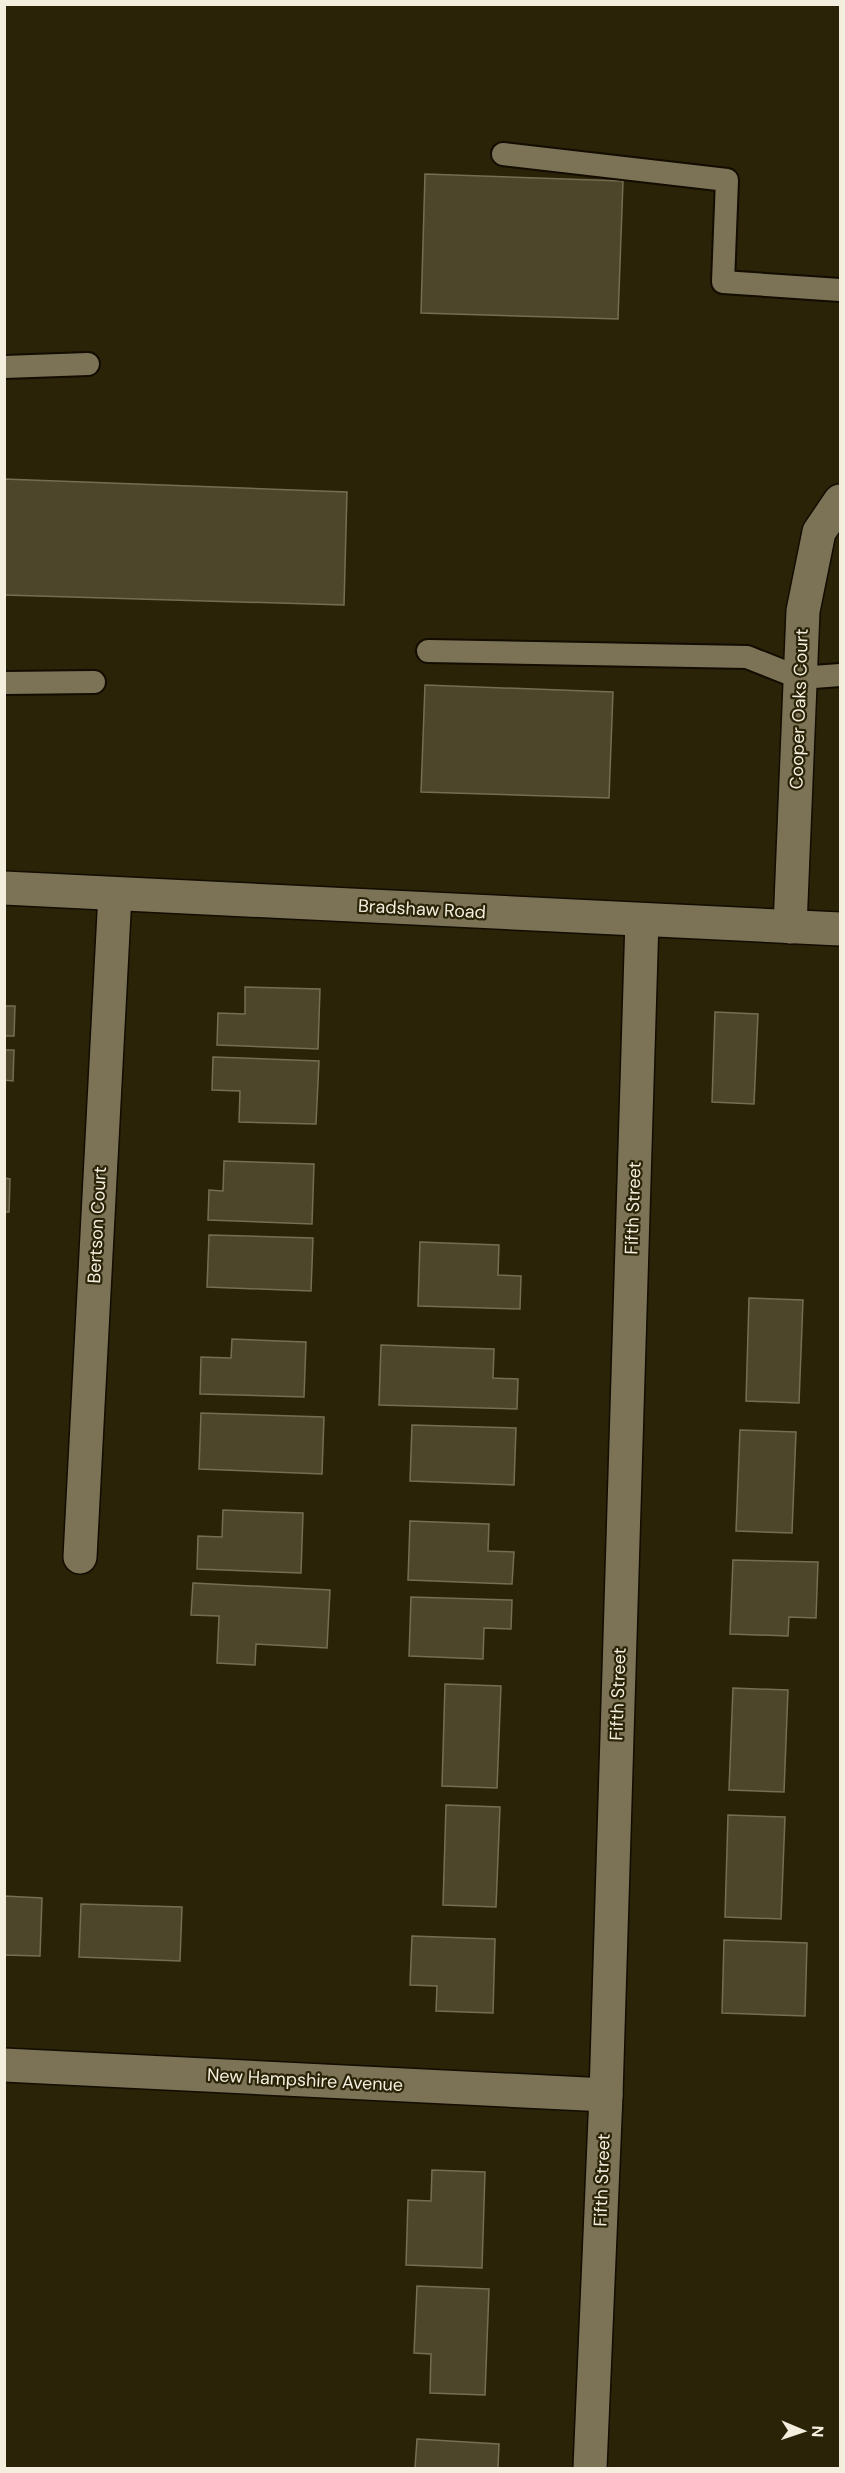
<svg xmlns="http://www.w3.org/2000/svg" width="845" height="2473" viewBox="0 0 845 2473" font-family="'DM Sans',sans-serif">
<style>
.building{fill:#4e462a;stroke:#776e51;stroke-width:1.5}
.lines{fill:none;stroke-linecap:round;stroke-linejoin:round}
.service-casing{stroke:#130c00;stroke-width:26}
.minor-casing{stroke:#130c00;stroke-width:36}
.tertiary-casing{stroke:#130c00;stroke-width:36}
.service{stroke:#7c7356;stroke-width:22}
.minor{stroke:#7c7356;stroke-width:33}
.tertiary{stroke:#7c7356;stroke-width:33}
.labels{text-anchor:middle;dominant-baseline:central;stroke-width:4.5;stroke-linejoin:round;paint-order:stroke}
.street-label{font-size:18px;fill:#f3eede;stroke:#2a2307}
</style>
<rect width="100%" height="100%" fill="#2a2307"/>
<g class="building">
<polygon points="425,174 623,181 618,319 421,313"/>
<polygon points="4,479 347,492 344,605 4,595"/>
<polygon points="425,685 613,692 609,798 421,792"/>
<polygon points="245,987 320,989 318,1049 217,1045 218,1013 245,1014"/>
<polygon points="4,1006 15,1006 14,1036 4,1036"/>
<polygon points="715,1012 758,1014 754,1104 712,1102"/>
<polygon points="4,1050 14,1050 13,1081 4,1080"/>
<polygon points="213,1057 319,1061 316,1124 239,1122 240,1091 212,1090"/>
<polygon points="224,1161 314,1164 312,1224 208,1220 209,1190 223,1191"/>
<polygon points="4,1178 10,1179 9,1212 4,1212"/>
<polygon points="209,1235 313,1238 311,1291 207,1287"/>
<polygon points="420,1242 499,1245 498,1275 521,1276 520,1309 418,1306"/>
<polygon points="749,1298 803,1300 799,1403 746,1401"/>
<polygon points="232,1339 306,1342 304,1397 200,1394 201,1357 231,1358"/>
<polygon points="381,1345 494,1349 493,1378 518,1379 517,1409 379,1405"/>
<polygon points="201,1413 324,1417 322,1474 199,1469"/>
<polygon points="412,1425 516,1428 514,1485 410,1481"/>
<polygon points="740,1430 796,1432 792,1533 736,1531"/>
<polygon points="223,1510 303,1513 301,1573 197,1569 198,1536 222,1537"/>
<polygon points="410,1521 489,1524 488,1551 514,1552 512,1584 408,1580"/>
<polygon points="733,1560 818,1562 816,1618 789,1617 788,1636 730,1634"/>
<polygon points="193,1583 330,1590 327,1648 256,1644 255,1665 217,1663 219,1616 191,1615"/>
<polygon points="411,1597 512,1600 511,1629 484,1628 483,1659 409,1656"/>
<polygon points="445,1684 501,1686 497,1788 442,1786"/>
<polygon points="733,1688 788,1690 784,1792 729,1790"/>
<polygon points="446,1805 500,1807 496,1907 443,1905"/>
<polygon points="728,1815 785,1817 781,1919 725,1917"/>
<polygon points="4,1896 42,1898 40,1956 4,1955"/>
<polygon points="81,1904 182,1907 180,1961 79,1957"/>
<polygon points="412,1936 495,1939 493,2013 436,2011 437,1986 410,1985"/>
<polygon points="724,1940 807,1943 805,2016 722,2013"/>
<polygon points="432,2170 485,2172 482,2268 406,2265 408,2200 431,2201"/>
<polygon points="417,2286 489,2289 485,2395 430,2393 431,2354 414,2353"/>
<polygon points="417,2439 499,2444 498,2468 415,2468"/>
</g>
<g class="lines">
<g class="service-casing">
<g id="service">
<polyline points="503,154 727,180 723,282 840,290"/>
<polyline points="4,367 88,364"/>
<polyline points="428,651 747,657 800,678 840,675"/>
<polyline points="4,683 94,682"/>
</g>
</g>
<g class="minor-casing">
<g id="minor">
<polyline points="790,927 803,611 819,532 840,501"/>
<polyline points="80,1557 115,894"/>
<polyline points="4,2065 606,2095"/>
<polyline points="590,2468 606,2095 642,920"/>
</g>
</g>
<g class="tertiary-casing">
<polyline id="tertiary" points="4,888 840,929"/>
</g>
<use href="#service" class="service"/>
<use href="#minor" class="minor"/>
<use href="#tertiary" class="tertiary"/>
</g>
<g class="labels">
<g class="street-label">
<text transform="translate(799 709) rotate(-88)">Cooper Oaks Court</text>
<text transform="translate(422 909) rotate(3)">Bradshaw Road</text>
<text transform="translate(633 1208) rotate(-88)">Fifth Street</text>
<text transform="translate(97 1225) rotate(-87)">Bertson Court</text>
<text transform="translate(618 1694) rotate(-88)">Fifth Street</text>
<text transform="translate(305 2080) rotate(3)">New Hampshire Avenue</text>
<text transform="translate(602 2180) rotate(-88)">Fifth Street</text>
</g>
</g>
<rect width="845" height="2473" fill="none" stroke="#f3eede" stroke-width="12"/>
<g transform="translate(803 2431) rotate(92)" stroke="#2a2307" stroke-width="4.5" paint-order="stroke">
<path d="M0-4.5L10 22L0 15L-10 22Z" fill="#f3eede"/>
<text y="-9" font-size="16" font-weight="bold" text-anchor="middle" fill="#f3eede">N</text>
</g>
</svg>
